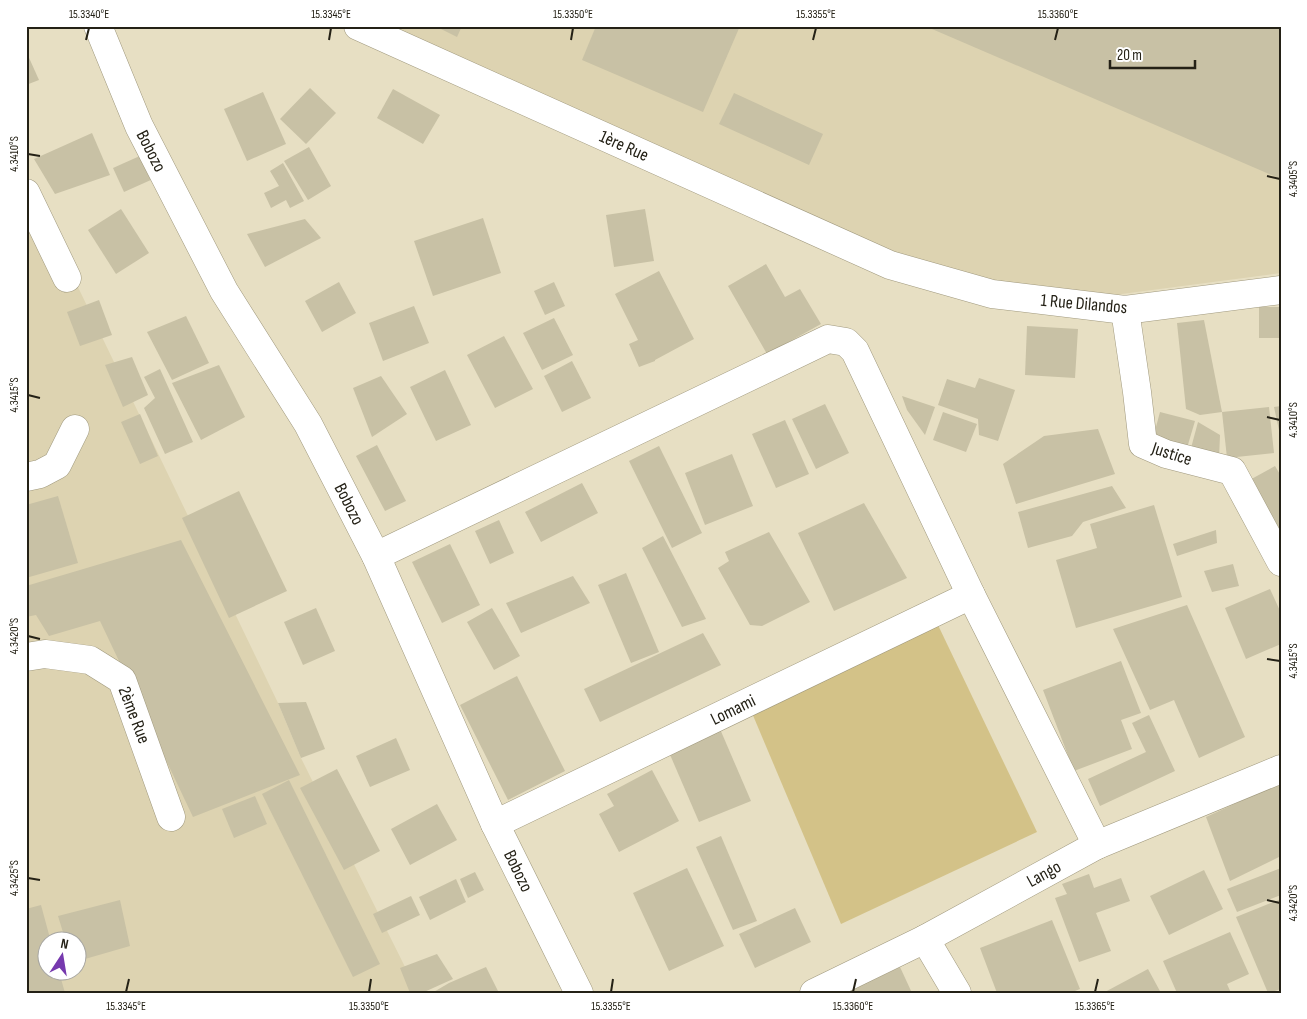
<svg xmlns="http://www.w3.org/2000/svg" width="1307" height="1019" viewBox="0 0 1307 1019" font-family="'Sofia Sans Condensed',sans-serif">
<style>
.built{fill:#ddd3b1;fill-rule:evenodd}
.green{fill:#d3c288}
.building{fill:#c8c1a5}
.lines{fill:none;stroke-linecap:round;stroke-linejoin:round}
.minor-casing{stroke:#a0997e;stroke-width:29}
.minor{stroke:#fff;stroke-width:28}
.ticks{fill:none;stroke:#242116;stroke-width:2}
.labels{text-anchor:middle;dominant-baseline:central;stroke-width:5;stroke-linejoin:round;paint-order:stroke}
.street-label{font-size:18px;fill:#242116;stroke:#fff}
.neatline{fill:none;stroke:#242116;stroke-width:2}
.ticks-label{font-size:12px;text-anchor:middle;fill:#242116}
</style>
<rect width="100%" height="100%" fill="#e7dfc3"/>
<g class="built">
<polygon points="363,26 1281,26 1281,273 1099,297 905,268"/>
<path d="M26,179L278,703L301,758L418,993H26ZM48,942H78V972H48Z"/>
</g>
<polygon class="green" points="937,623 1037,832 841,924 752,713"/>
<g class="building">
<polygon points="435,26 462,26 457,37"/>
<polygon points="596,26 740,26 703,112 582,60"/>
<polygon points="925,26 1281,26 1281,179"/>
<polygon points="26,51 39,80 26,85"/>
<polygon points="310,88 336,113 306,144 280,119"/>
<polygon points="393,89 440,115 423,144 377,118"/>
<polygon points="263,92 286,144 247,161 224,109"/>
<polygon points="734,93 823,134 809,165 719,124"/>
<polygon points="92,133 110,175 55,194 34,159"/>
<polygon points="309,147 331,186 308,200 284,161"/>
<polygon points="142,155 153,179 124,192 113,168"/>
<polygon points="283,163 304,201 290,208 286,200 271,208 264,193 279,186 270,171"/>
<polygon points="121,209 149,253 116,274 88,230"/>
<polygon points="645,209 654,261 614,267 606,215"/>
<polygon points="483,218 501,273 433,296 414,241"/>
<polygon points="305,219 321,238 265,267 247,234"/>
<polygon points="766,264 785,297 800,289 821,324 767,354 728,286"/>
<polygon points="659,271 694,339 655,360 655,361 639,367 629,344 638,340 615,294"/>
<polygon points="339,282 356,313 322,332 305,301"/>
<polygon points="554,282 565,306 545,315 534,291"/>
<polygon points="99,300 112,335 80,346 67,312"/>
<polygon points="414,306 429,343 383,361 369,323"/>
<rect x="1259" y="307" width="22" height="31"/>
<polygon points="186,316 209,363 172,380 147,332"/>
<polygon points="554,318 573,355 542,370 523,333"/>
<polygon points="1204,320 1222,412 1200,415 1186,409 1177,323"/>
<polygon points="1027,326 1078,329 1075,378 1025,375"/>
<polygon points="504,336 533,389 495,408 467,355"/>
<polygon points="132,357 148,395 123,407 105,365"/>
<polygon points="572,361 591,398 562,412 544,376"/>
<polygon points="219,365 245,417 201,440 172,383"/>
<polygon points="160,369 193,442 165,454 144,408 155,398 144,377"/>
<polygon points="445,370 471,425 436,441 410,387"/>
<polygon points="381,376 407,414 372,437 353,388"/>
<polygon points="979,378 1015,390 998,441 979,435 978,419 938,405 947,379 975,388"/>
<polygon points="902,396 935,407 925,435 907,410"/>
<polygon points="825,404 849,453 816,469 792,419"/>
<polygon points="1281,406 1281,435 1280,435 1274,407"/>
<polygon points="1269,407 1274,453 1227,458 1222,412"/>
<polygon points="943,412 977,424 966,452 933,440"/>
<polygon points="1160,412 1195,421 1187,448 1153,438"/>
<polygon points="140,414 158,456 140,464 121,422"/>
<polygon points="785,420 809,474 776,488 752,434"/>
<polygon points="1198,422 1220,435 1219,459 1191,448"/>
<polygon points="1098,429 1115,474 1016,504 1003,464 1044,436"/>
<polygon points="377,445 406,501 385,511 356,456"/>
<polygon points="659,446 702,533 672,548 629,461"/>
<polygon points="732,454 753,506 705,525 685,473"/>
<polygon points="1275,466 1281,476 1281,538 1246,482"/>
<polygon points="582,483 598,513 541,542 525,512"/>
<polygon points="1112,486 1126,508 1083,522 1072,536 1028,548 1018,512"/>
<polygon points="239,491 287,591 229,618 182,518"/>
<polygon points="58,496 78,563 26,578 26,505"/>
<polygon points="864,503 907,578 834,611 798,533"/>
<polygon points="1154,505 1182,597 1076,628 1056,560 1097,548 1090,524"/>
<polygon points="499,520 514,553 490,564 475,531"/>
<polygon points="1216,530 1217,543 1177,556 1173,544"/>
<polygon points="769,532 810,602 762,626 750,625 718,568 729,561 725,552"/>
<polygon points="663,536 706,619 682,627 642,548"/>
<polygon points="181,540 300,775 193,817 100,621 49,636 36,615 26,617 26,586"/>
<polygon points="450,544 480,605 442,623 412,562"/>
<polygon points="1233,564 1239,586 1212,592 1204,571"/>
<polygon points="626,573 659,652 631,663 598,585"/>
<polygon points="573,576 590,603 521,633 506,603"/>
<polygon points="1270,589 1281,613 1281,644 1246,659 1225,608"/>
<polygon points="1187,605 1245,737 1199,758 1174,700 1150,710 1113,629"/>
<polygon points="316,608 335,651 303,665 284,622"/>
<polygon points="492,608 520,656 494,670 467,622"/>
<polygon points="703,633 721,665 600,722 584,689"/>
<polygon points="1121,661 1141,713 1121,720 1132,749 1074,771 1043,690"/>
<polygon points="517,676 565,771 508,800 460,705"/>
<polygon points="306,702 325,749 301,758 278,703"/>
<polygon points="1149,715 1175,771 1100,806 1088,779 1146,752 1132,723"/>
<polygon points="720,729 751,801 699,822 668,750"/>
<polygon points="396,738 410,770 370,787 356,756"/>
<polygon points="337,769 380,851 344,870 300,788"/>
<polygon points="652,770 679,821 619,852 599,814 614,806 607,794"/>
<polygon points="289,780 380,964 353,977 262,794"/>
<polygon points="1278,784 1281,792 1281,856 1230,881 1206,817"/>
<polygon points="255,796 267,824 234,838 222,809"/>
<polygon points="437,804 457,840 410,865 391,829"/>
<polygon points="721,836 757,921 733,930 696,847"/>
<polygon points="687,868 724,946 669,971 633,893"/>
<polygon points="1281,868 1281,895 1237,912 1227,889"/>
<polygon points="1204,870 1223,909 1169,935 1150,896"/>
<polygon points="475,872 484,890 468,898 460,879"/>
<polygon points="1089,874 1094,888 1121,878 1130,901 1096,913 1111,951 1079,962 1055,898 1067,894 1062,884"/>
<polygon points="456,879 466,902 430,920 419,897"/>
<polygon points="411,896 420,915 382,933 373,914"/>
<polygon points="1281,899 1281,989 1268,993 1236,917"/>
<polygon points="120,900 130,946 78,961 78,942 66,942 58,916"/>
<polygon points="41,905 51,942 48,942 48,972 59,972 65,993 26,993 26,909"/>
<polygon points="795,908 811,942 755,968 739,934"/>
<polygon points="1052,920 1080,989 1070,993 997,993 980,948"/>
<polygon points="1230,932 1249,974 1227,984 1231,993 1177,993 1163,961"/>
<polygon points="437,954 453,979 422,993 410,993 400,968"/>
<polygon points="486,967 499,993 432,993 449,983"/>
<polygon points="900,967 912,993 846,993"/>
<polygon points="1148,969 1161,993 1103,993"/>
</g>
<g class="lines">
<g class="minor-casing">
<g id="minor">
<polyline points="98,26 139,126 224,291 308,424 376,556 495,824 579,993"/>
<polyline points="358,26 890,265 992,294 1125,310 1281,290"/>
<polyline points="26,193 67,278"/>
<polyline points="1125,310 1137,392 1143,444 1166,454 1232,471 1281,562"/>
<polyline points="26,477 40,474 57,465 75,429"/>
<polyline points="376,556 828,339 846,342 855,351 971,595 1097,845"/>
<polyline points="26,657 45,654 90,660 122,680 171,817"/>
<polyline points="495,824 971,595"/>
<polyline points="925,939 957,993"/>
<polyline points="814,993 925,939 1097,845 1281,769"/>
</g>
</g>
<use href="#minor" class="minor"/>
</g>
<path class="ticks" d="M86,40L89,28M329,40L331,28M571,40L573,28M813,40L816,28M1055,40L1058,28M28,154L40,156M1267,176L1280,179M28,395L40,398M1267,417L1280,420M28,636L40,639M1267,659L1280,661M28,878L40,880M1267,900L1280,903M126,992L129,979M369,992L371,979M611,992L613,979M853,992L856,979M1095,992L1098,979"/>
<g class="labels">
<g class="street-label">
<text transform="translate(624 146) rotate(24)">1ère Rue</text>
<text transform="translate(151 151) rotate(63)">Bobozo</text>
<text transform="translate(1084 304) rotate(5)">1 Rue Dilandos</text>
<text transform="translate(1172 454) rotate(18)">Justice</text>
<text transform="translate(349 504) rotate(63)">Bobozo</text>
<text transform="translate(733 710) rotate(-26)">Lomami</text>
<text transform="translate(134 715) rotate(69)">2ème Rue</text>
<text transform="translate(518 871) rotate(64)">Bobozo</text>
<text transform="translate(1044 874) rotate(-29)">Lango</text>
</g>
</g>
<rect width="1307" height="1019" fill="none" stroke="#ffffff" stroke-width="55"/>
<g transform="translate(62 956) rotate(12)"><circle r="24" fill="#ffffff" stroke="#a7a6a2"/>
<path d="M0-4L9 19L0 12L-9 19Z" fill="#7639ae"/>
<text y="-8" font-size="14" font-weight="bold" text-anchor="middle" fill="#242116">N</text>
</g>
<path d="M1110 60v8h85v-8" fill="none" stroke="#242116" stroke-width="2.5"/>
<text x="1117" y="60" font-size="15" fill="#242116" stroke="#ffffff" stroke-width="4" paint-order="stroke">20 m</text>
<rect x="28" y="28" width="1252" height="964" class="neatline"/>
<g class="ticks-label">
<text x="89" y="18">15.3340°E</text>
<text x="331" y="18">15.3345°E</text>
<text x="573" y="18">15.3350°E</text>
<text x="816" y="18">15.3355°E</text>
<text x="1058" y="18">15.3360°E</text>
<text transform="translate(14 154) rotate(-90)" y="4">4.3410°S</text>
<text transform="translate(1293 179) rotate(-90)" y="4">4.3405°S</text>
<text transform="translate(14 395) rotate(-90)" y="4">4.3415°S</text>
<text transform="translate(1293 420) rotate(-90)" y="4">4.3410°S</text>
<text transform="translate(14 636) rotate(-90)" y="4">4.3420°S</text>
<text transform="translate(1293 661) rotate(-90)" y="4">4.3415°S</text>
<text transform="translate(14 878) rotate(-90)" y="4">4.3425°S</text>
<text transform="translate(1293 903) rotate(-90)" y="4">4.3420°S</text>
<text x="126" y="1010">15.3345°E</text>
<text x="369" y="1010">15.3350°E</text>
<text x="611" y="1010">15.3355°E</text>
<text x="853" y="1010">15.3360°E</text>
<text x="1095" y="1010">15.3365°E</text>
</g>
</svg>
